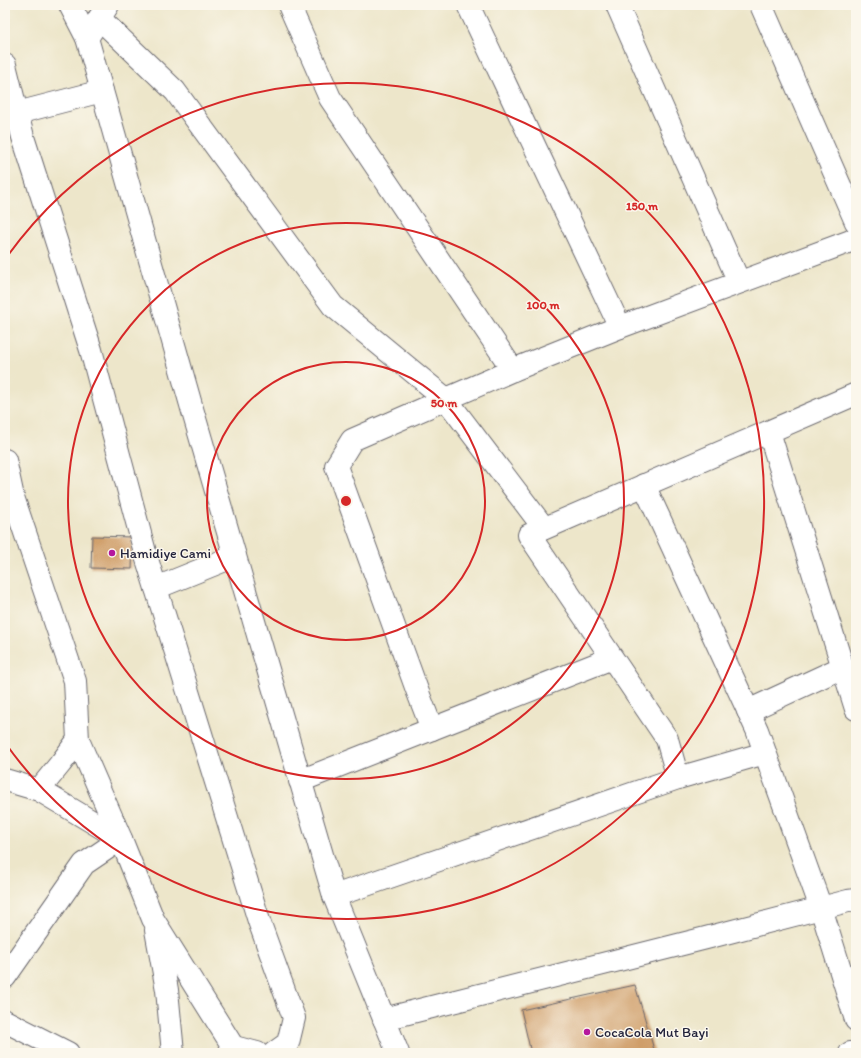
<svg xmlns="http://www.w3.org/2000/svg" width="861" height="1058" viewBox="0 0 861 1058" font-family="Itim,sans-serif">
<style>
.building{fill:#cf9d68}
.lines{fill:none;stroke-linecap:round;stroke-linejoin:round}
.minor-casing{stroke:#69676d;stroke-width:24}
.minor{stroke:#fff;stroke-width:22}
.ring{fill:none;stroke:#d62828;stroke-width:2}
.poi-dot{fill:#b5179e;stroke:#fbf7ec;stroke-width:1.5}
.labels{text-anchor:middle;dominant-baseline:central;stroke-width:3;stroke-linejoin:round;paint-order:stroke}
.poi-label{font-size:14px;fill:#22223b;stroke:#fbf7ec;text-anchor:start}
.centre{fill:#d62828;stroke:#fbf7ec;stroke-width:2}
.ring-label{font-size:12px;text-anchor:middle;font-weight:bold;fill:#d62828;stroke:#fbf7ec;stroke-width:3;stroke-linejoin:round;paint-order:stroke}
</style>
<rect width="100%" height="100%" fill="#fbf7ec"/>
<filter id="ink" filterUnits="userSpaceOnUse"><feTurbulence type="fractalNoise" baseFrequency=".025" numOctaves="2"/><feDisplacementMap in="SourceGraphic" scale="8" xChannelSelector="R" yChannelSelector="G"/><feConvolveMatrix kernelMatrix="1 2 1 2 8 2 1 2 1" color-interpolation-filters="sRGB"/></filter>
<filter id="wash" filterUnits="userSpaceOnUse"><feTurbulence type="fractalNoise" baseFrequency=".012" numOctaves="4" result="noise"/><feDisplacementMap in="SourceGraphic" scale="16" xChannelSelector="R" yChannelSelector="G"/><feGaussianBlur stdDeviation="0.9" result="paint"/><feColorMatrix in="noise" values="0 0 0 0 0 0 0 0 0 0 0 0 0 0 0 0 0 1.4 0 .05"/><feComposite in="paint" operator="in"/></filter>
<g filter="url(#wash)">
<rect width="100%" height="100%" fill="#ede6ca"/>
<g id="blocks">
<g class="building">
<polygon points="92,536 133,537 132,569 91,568"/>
<polygon points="635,985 655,1053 531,1053 521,1010"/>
</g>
</g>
</g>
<g filter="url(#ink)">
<use href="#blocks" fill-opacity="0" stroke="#69676d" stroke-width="1"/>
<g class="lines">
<g class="minor-casing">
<g id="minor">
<polyline points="70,5 87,38"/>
<polyline points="108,5 87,38 193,412 334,896 398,1053"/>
<polyline points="289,5 330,98 513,370"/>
<polyline points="468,5 620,327"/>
<polyline points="617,5 739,282"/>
<polyline points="761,5 856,222"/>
<polyline points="99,18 175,91 333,306 446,399 544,528"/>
<polyline points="5,65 23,137 91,350 146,556 259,921 294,1018 288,1043 274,1053"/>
<polyline points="17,113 102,91"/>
<polyline points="769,432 856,709"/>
<polyline points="5,460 13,497 75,681 78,740 121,839 84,864 5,977"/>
<polyline points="644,485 757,730 821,908 856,1020"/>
<polyline points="156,588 235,556"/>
<polyline points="748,711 843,667"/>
<polyline points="432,729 417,690 336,466 352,440 513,370 620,327 856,239"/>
<polyline points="678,778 765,753"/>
<polyline points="5,780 39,790 121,839 153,919 237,1053"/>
<polyline points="300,781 612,658"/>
<polyline points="39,790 61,763 78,740"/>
<polyline points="334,896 678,778 667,739 529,535 856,394"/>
<polyline points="156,930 167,990 173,1053"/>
<polyline points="384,1019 706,938 848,901 856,900"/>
<polyline points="5,1021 68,1053"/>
<polyline points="234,1047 257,1053"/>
<polyline points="850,1053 856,1052"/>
</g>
</g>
<use href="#minor" class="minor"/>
</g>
</g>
<g class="ring">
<circle cx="346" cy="501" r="139"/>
<circle cx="346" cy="501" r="278"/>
<path d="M6 258A418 418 0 1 1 6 744"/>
</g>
<g class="poi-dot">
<circle cx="112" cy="553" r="4"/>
<circle cx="587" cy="1032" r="4"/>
</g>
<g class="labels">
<g class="poi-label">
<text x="120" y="553">Hamidiye Cami</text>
<text x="595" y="1032">CocaCola Mut Bayi</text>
</g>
</g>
<circle cx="346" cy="501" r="6" class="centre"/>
<g class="ring-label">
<text x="642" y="210">150 m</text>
<text x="543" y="309">100 m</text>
<text x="444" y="407">50 m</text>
</g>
<rect width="861" height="1058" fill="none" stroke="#fbf7ec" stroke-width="20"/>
</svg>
